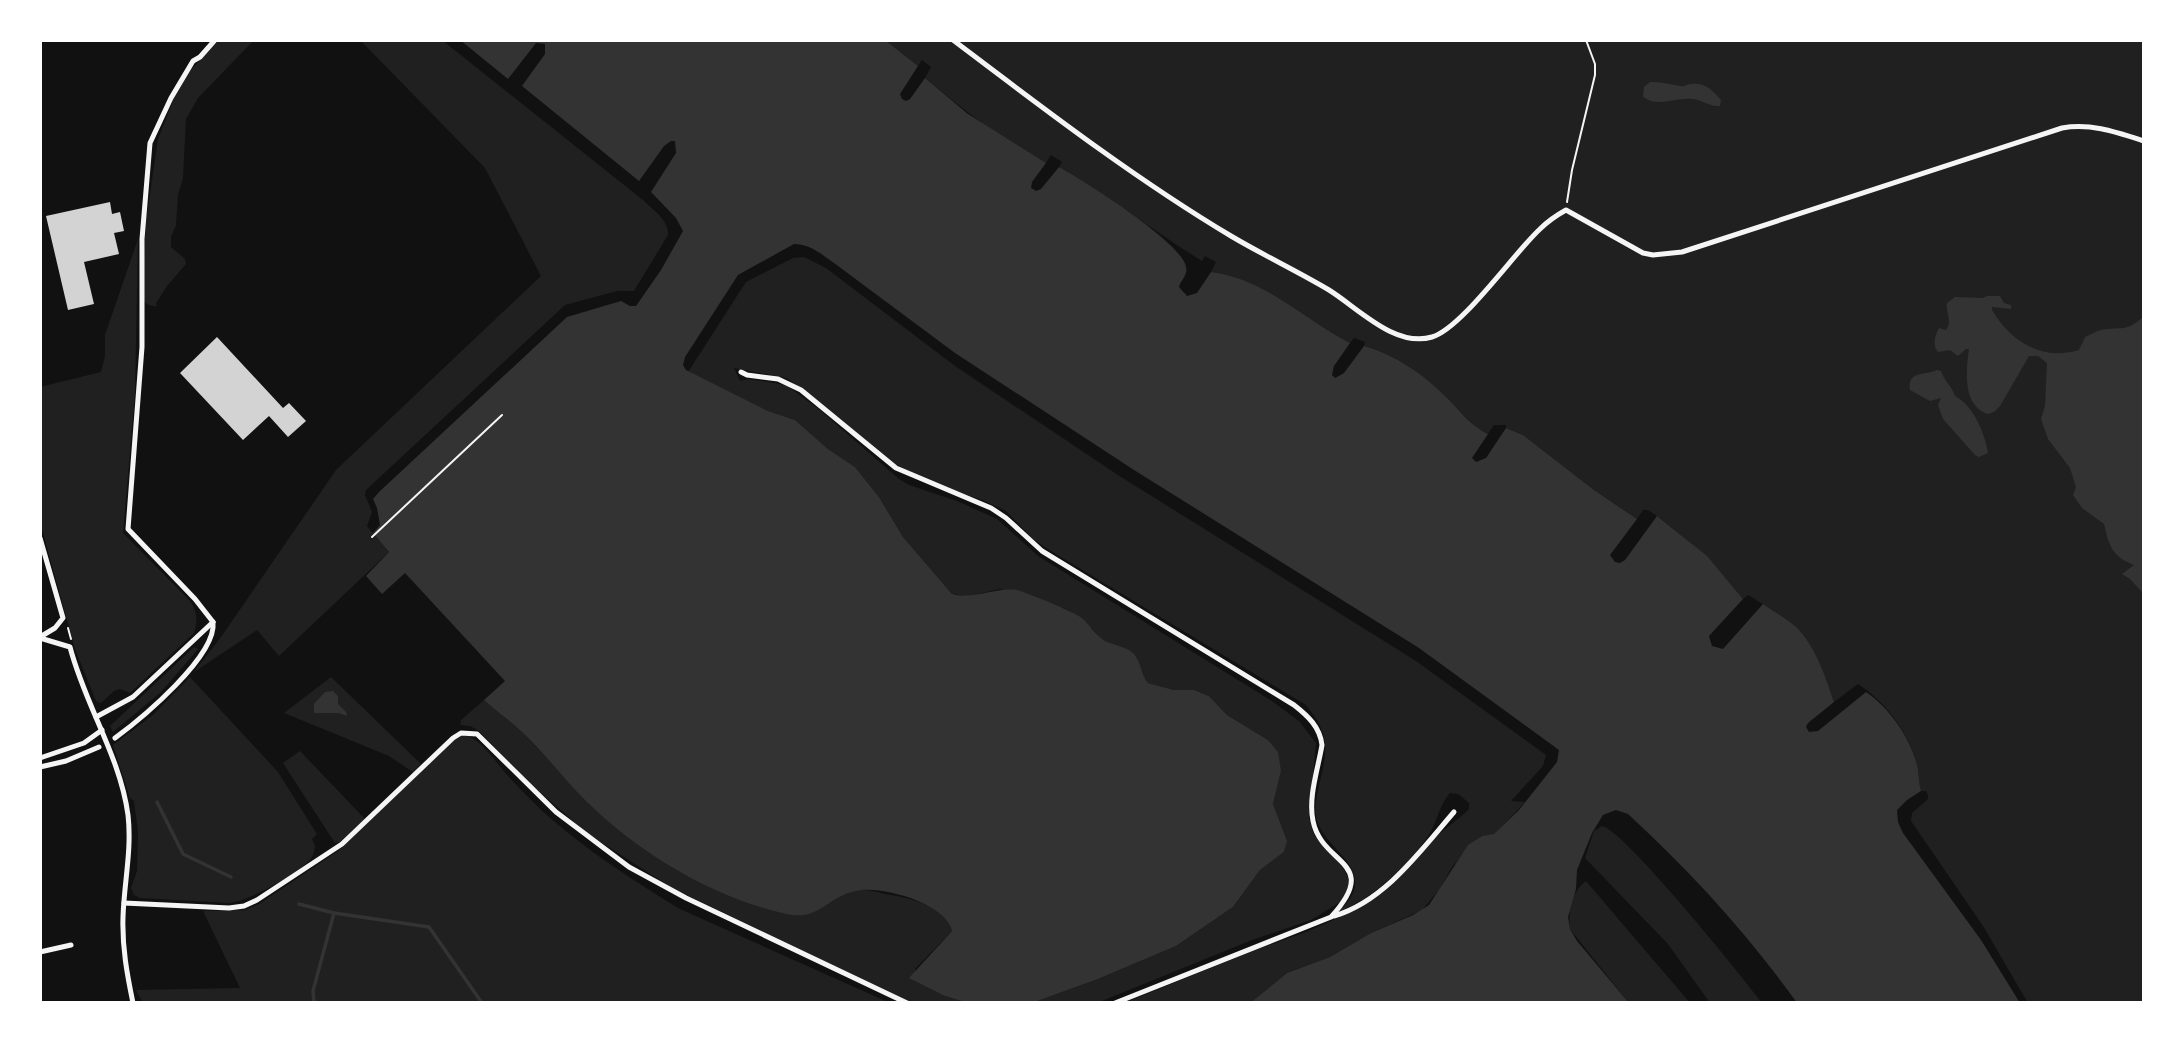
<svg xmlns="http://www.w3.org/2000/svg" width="2184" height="1043" viewBox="0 0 2184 1043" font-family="'Alegreya Sans',sans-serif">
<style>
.green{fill:#202020}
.water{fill:#333}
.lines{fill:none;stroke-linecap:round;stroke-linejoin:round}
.stream{stroke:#333;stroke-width:3.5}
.building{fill:#d3d3d3}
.path{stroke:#f5f5f5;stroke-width:2}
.minor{stroke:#f5f5f5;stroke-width:5}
</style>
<rect width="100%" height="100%" fill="#111"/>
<g class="green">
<path d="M219,40H254L198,98L186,119L183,178L178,195L176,225L171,237V247L185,259L186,264L167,286L156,303L157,306C149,306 147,305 142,298L146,221L158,139L175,96L190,71Z"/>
<path d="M360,40H442L643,200C653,210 669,220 668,235L634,291H617L565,305L366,490L365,495L372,512L367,526L389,552L279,656L257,630L194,672L221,637L336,470L541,276L485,168Z"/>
<path d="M885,40H2144V1003H2028L1983,926L1911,821L1912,813L1928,799V795L1926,791H1921C1919,784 1919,777 1918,769C1912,736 1885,701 1858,684L1834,702C1812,642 1803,628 1748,595L1743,599C1715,564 1685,535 1648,510H1643L1637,519L1594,490L1523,435L1506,428V425H1494L1488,434L1479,429C1440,396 1418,361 1364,346L1365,342L1354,338L1350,343C1302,318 1266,279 1211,272L1216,262L1205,256L1202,261C1153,231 1108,195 1059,167L1062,162L1051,155L1046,163C1003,142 962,108 925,78L931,67L922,60L918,66Z"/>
<path d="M138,239L135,394L123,533L191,602C197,613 198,620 194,633L130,693L120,689L114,691L101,703L96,701L75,649L40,522V387L101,372L105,356V335Z"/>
<path d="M804,257L826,268L955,366L1118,475L1416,661L1546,755L1543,766L1511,801L1525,802L1494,835L1482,836L1468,846L1462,856L1452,867L1439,890L1422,910L1371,933L1330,957L1287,973L1250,1003H1124L1258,949L1306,932L1349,913L1365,904L1438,835L1465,813L1469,809V803L1458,794L1450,793C1439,805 1437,823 1428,836C1407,868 1372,898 1337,913C1346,904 1356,895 1355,881C1354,858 1321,842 1316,817C1314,805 1317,797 1319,785C1328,750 1330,734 1306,705L1051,551L1033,539L1006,511L980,499L963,494L911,473L884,457L839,418L787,378L734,368L740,381L749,379L786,385L821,411L899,479L909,485L957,501L997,519L1038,556L1272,701L1299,721L1316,743L1309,818L1314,835L1344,869L1349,881L1347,892L1339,903L1311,920L1252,940L1097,1003H1032L1098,979L1176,946L1233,907L1260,870L1284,852L1286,841L1273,804L1281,771L1268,740L1227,715L1209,696L1194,690H1174L1148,683L1141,673L1137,658L1127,650L1102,640L1082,618L1066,609L1000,589L968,596L952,594L903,537L879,497L855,467L828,449L795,420L768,411L688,372L746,282L793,258Z"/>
<polygon points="194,647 198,649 193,655 161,692 113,732 110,726"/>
<path d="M190,677L278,772L317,834L312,839L315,846C314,852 313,857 309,861C293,876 249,901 229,903L140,898L134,895L131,888L137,871L138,832L134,801L130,798L113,745L153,715Z"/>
<polygon points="331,677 421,764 413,772 389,756 284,713"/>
<path d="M484,700L523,733L600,813L630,838L678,871L743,901L810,914C825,905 840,892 858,890C868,889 876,892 885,894C906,897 946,905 952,931L915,969L945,996L968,1003H912L672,888L587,833L534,787L479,731L470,726L460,725L461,720Z"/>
<path d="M463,734C483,740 495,762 509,777C524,793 539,809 556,823C594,855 637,883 680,909L890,1003H143L136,990L240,988L203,911L245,910L259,904L338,851L454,738Z"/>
<polygon points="300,751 365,819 340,842 335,843 283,763"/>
<path d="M1602,826C1624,830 1742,976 1762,1003H1710L1668,944L1585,858L1594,831Z"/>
<path d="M1586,881L1690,1003H1629L1570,929C1568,910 1571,893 1586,881Z"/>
</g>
<g class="water">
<path d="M460,40H885L918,66L900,94L902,99L906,101L910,99L925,78L968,114L1046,163L1032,182L1031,188L1036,191L1041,189L1059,167C1083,180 1183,243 1186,267C1188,275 1181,280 1179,287L1187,296L1197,293L1211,272C1266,279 1302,318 1350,343L1334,366L1332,375L1335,378L1344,373L1364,346C1396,355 1423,374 1447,398C1460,411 1471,426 1488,434L1472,458L1476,462L1486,458L1506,428L1523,435L1594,490L1637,519L1610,555L1615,562L1620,563L1625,560L1657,516L1707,556L1743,599L1709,636L1712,646L1723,649L1763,604C1774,612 1786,618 1796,627C1816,647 1825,676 1834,702L1808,723L1806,727L1809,732L1818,731L1866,692C1890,708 1912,740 1918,769C1919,777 1919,784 1921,791L1907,800L1897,810L1898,822L1903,833L1981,940L2020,1003H1797C1747,933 1691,872 1628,814L1616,810L1603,815L1592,833L1577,870L1576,889L1568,917L1570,929L1577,941L1629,1003H1250L1287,973L1330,957L1371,933L1413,915L1429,905L1468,845L1482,836L1494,834L1519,810L1557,762L1559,750L1419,648L1134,470L955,353L834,263C821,254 810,244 794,244L738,275L685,357L683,365L686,370L768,411L795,420L828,449L855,467L879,497L903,537L952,594C973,600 995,587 1017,590C1025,592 1075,612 1082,618C1090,625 1095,635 1105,641C1114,645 1127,647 1134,654C1141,662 1141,675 1148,683L1174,690H1194L1209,696L1227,715L1268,740L1278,752L1281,771L1273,804L1287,841L1284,852L1260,870L1233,907L1176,946L1098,979L1032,1003H968L945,996L909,978L952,931C946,903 880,885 856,891C837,894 825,909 809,914C796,918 779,912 767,909C700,890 635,849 586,801C564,779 546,755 524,734C512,722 497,712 484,700L505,681L405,573L382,594L366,576L389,552L373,533L380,525L377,508L373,499L379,492L567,317L621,301L630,306H636L661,270L683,231L676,218L651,192L676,153L675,141H671L664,146L639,181L522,86L545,54V44L536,43L508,79Z"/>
<path d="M1650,82C1661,82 1669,84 1680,86C1687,87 1684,85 1691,84C1704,82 1713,90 1721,100L1720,106C1709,107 1703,100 1693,99C1675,97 1659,108 1643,97L1644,87Z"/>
<path d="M1987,296H2000L2004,303L2011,305V309L1992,307V310C2011,342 2042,361 2079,350L2085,337C2090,335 2096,331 2101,330C2122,326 2126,333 2144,316V594L2130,579L2122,574L2134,565C2111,556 2109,545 2104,524L2082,508L2073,495L2076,487L2070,468L2048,439L2041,419L2045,406L2047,363L2038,356H2029L2000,406L1994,412L1988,414C1962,406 1966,370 1969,349H1966L1958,356L1950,350L1938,352C1932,346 1935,335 1939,328L1946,330C1953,320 1945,312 1947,303L1955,297L1983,298Z"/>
<path d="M1937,370L1941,371C1944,381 1952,386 1955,396C1973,405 1985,433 1988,453L1979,457L1975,455L1943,419L1938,405L1941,398L1930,401L1910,390C1907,370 1925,376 1937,370Z"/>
<polygon points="333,691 338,696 338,704 346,712 347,716 339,713 314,713 314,704 325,692"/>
</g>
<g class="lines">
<g class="stream">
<polyline points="157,802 183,854 231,877"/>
<polyline points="299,904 334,913 313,991 314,1003"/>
<polyline points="334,913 429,927 482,1003"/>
</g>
</g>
<g class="building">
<polygon points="110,202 112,214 120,212 124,231 114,233 119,254 84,262 94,304 68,310 46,216"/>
<polygon points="217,337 283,408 289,403 306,421 288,437 269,416 243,440 180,373"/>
</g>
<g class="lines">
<g class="path">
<polyline points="1567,202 1572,170 1595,75 1595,64 1586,40"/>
<polyline points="372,537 502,415"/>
<polyline points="68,628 71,639"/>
</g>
<g class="minor">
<path d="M953,40C1043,108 1134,178 1231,236C1263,255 1297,271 1329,290C1358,308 1395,348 1432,337C1462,328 1514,253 1540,229C1548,221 1557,215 1566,210L1643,253L1653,255L1682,252L2062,128C2091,123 2116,132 2144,141"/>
<path d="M741,372L747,375L778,379L801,390L896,468L991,508L1006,518L1042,551L1294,705C1308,716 1320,727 1322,745C1318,769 1308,797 1313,821C1322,866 1382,861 1331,917L1115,1003"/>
<polyline points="40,538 63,618 55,628 40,637"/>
<polyline points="213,622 195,599 128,529 142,347 142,239 150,143 171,98 193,61 200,57 215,40"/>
<path d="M40,638L70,647C85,705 120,756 128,815C132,850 124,883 123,917C122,947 127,974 133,1003"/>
<polyline points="96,717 133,697 213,622"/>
<path d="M115,738C141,719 217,656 213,622"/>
<polyline points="40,758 84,743 102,730"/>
<polyline points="40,767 66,761 99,747"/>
<polyline points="124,903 229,908 244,906 257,900 342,844 453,738 461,733 477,734 556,812 629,867 686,898 907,1003"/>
<path d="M1334,916C1385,901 1421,850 1454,812"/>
<polyline points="40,952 71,945"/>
</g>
</g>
<rect width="2184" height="1043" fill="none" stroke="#ffffff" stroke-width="84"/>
</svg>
